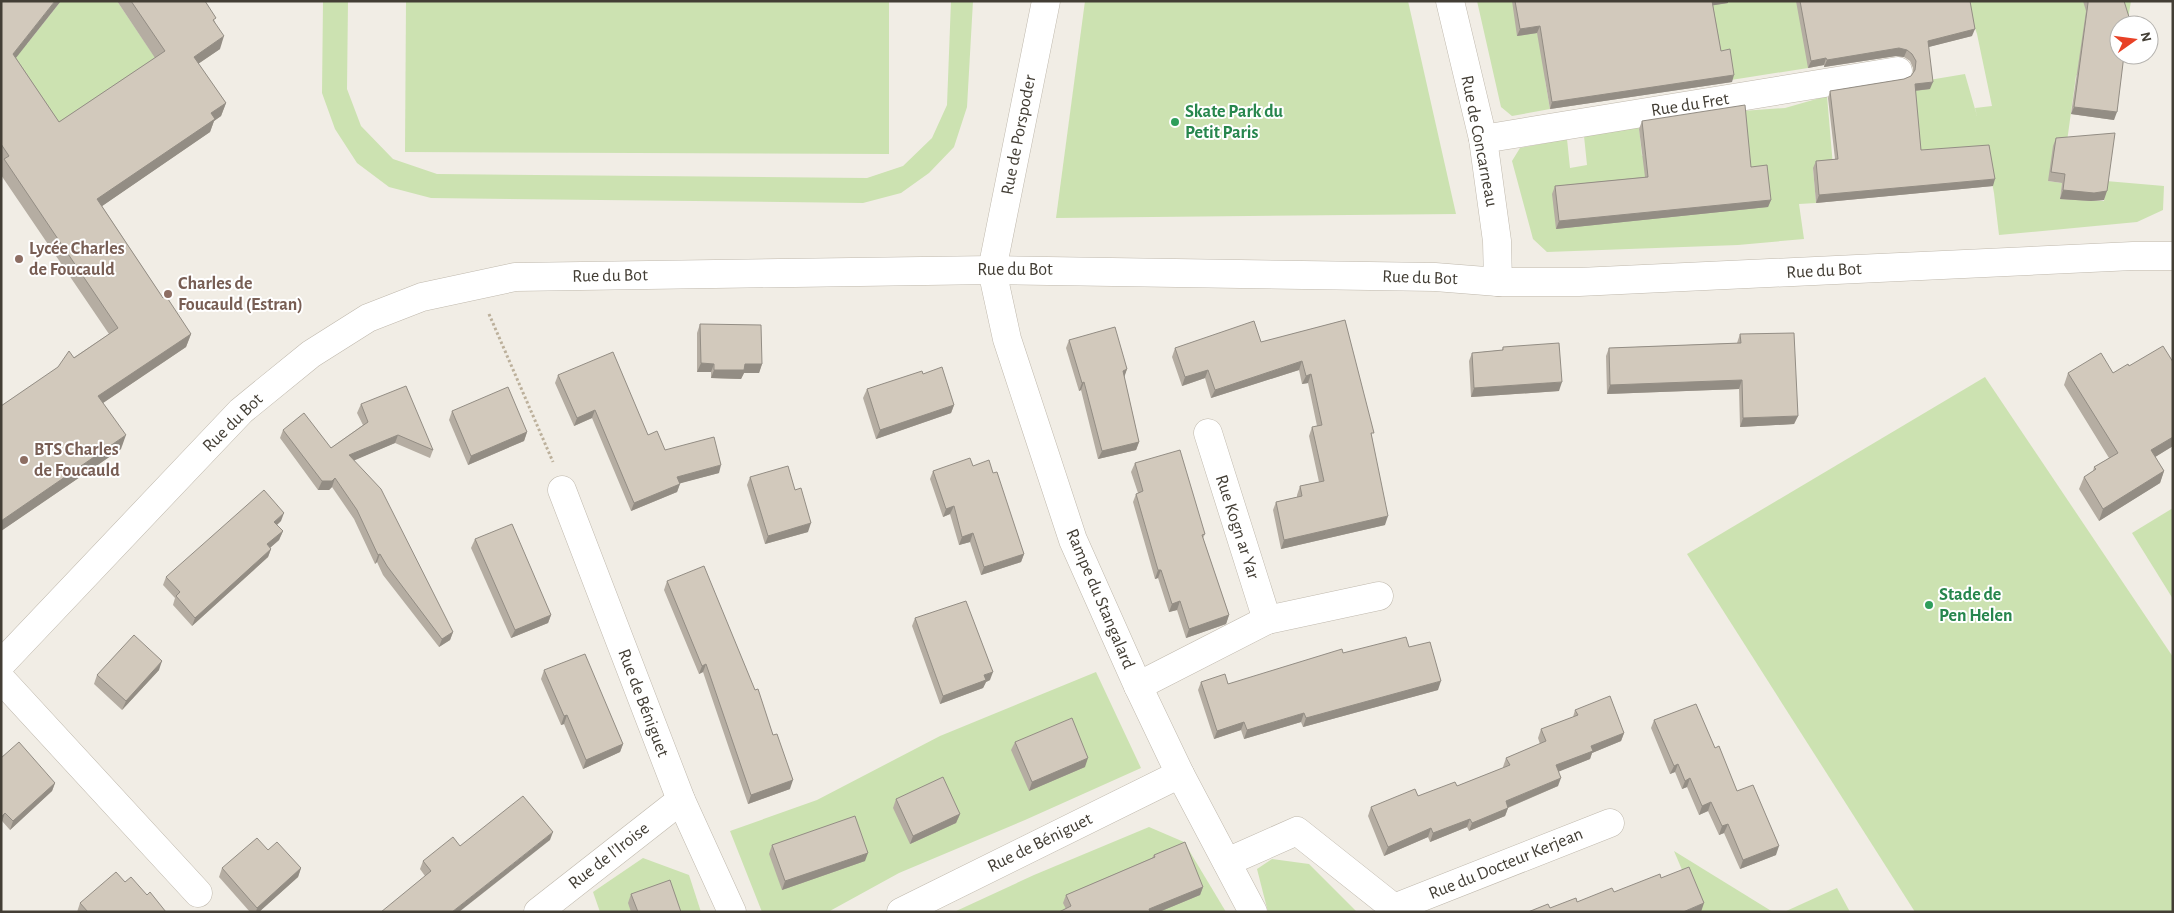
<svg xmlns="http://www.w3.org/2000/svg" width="2174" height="913" viewBox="0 0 2174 913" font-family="'Alegreya Sans',sans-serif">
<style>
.green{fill:#cce2b1}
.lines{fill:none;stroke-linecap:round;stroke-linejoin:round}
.minor-casing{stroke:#bfb8ac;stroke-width:29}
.path{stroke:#bcb09b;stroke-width:3;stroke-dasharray:2.5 2.5;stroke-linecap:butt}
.minor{stroke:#fff;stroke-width:28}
.wall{fill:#b5ada2}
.shaded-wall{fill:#938d84}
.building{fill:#d2c9bc;stroke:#938d84}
.leisure-dot{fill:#2e9e5b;stroke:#fff;stroke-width:2}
.education-dot{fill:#8d6e63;stroke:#fff;stroke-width:2}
.labels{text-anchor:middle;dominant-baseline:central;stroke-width:4;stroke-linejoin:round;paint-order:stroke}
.street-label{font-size:18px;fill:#433e35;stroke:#fff}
.leisure-label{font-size:18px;font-weight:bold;fill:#27864d;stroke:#fff;text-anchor:start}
.education-label{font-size:18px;font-weight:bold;fill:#785e54;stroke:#fff;text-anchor:start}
</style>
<rect width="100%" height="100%" fill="#f1ede5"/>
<g class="green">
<polygon points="61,1 117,1 160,65 54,135 1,57 1,24 27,44"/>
<polygon points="323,1 348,1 347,89 361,126 393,159 437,174 867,178 903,166 932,138 947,105 951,1 973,1 967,107 954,147 929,173 901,193 863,203 431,198 389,187 357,163 335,129 322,93"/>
<polygon points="406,1 889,1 889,154 405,152"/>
<polygon points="1085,1 1408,1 1456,214 1056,218"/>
<polygon points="1477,1 1885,1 1808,68 1731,80 1545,80 1550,109 1512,116 1501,107"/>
<polygon points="1966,1 2131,1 2127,25 2119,25 2076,76 2065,156 2048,181 2062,183 2060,199 2104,201 2106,181 2164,186 2163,210 2137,222 1999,235 1994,193 1986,152 1919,157 1912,91 1929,80 1965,74 1977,116 1975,108 1992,106 1977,34"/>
<polygon points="1827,96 1833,166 1813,168 1816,203 1799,204 1804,239 1738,245 1547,252 1533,239 1512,161 1520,148 1567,139 1570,168 1587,165 1584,136 1639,127 1642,156 1742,111 1785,108"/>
<polygon points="1985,377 2173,657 2173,912 1915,912 1687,554"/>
<polygon points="2173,508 2173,599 2132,533"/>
<polygon points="1096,672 1141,768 1025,820 899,873 828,912 762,912 730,831 817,800 940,736"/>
<polygon points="1149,827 1184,842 1226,912 954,912 1034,875"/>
<polygon points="1674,851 1773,912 1700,912"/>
<polygon points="643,858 689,875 701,912 600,912 593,892"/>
<polygon points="1272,859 1309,864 1357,912 1268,912 1257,869"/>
<polygon points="1837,888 1850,912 1784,912"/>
</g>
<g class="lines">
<g class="minor-casing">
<g id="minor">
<polyline points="1046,1 992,270 1007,339 1073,540 1138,686 1180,774 1253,912"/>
<polyline points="1450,1 1483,139 1497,241 1498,282"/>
<polyline points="1483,139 1898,71"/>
<polyline points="562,490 681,800 732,912"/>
<polyline points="1267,620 1379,596"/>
<polyline points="1,664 241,411 311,354 368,318 422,297 515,277 992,270 1435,277 1498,282 1579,282 2133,256 2173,256"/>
<polyline points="1,679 198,893"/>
<polyline points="1138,686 1267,620 1208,433"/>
<polyline points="1227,862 1297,831 1394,908 1610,823"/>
<polyline points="538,912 681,800"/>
<polyline points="901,912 1180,774"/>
</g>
</g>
<polyline class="path" points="489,314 553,462"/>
<use href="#minor" class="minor"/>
</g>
<g class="wall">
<polygon points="1,1 16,58 59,122 155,58 117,1 205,1 215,22 220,49 198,64 226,103 221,116 214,121 210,132 102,206 163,298 191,334 186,347 103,403 121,449 1,531 1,406 109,334 1,175 2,166 1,164"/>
<polygon points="1512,1 1728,1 1728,3 1713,5 1721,51 1732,82 1550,109 1537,33 1517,36"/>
<polygon points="1796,1 1970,1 1972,36 1928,47 1930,89 1915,91 1921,150 1993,186 1816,203 1813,168 1816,161 1835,159 1828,98 1830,91 1904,79 1911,76 1913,73 1913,68 1910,61 1904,57 1896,56 1824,67 1824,65 1808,68"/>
<polygon points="2083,1 2124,1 2114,120 2071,114 2086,11"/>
<polygon points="1642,121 1751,167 1771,200 1768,207 1556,229 1552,194 1555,186 1645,177 1639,129"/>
<polygon points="2056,138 2104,200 2091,201 2060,199 2062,183 2048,181 2053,146"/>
<polygon points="1345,320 1372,437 1385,525 1281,549 1273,510 1276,502 1297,497 1297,495 1300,486 1319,482 1309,436 1312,427 1317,426 1308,383 1302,384 1299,370 1211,398 1205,378 1182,386 1172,357 1175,348 1261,342"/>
<polygon points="700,324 762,364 759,373 744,373 741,379 711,378 711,372 697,372 697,333"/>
<polygon points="1740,334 1798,416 1794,424 1740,427 1739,389 1607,394 1606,356 1609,348 1737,343"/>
<polygon points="1069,340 1127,369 1124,376 1139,442 1136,450 1098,459 1081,390 1079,391 1066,348"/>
<polygon points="1503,347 1559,391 1471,397 1469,361 1472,353 1502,350"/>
<polygon points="2173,362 2173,446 2155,457 2164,471 2160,483 2099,521 2079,489 2084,477 2093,471 2094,467 2109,458 2064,385 2068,373 2113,373 2129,366"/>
<polygon points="923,374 954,405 951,413 876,439 863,398 867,389"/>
<polygon points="558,375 648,435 665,450 719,473 680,483 677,492 631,511 592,418 574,426 555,383"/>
<polygon points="361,404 433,450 430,458 395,443 354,460 453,632 450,640 439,647 383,575 377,562 375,564 354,519 332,487 329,490 318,490 280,438 283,430 331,448 363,425 357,413"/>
<polygon points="452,411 527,432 524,441 468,465 449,420"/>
<polygon points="1135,463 1205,534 1203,538 1229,615 1226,624 1186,638 1177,610 1169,612 1158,578 1155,579 1133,502 1136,494 1138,493 1131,472"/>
<polygon points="973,466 993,473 1024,554 1021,562 981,575 970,542 959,545 950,514 943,517 930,479 933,471"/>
<polygon points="750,477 808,532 765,544 747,485"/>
<polygon points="281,521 277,525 283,531 279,540 270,548 271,549 268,557 192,626 173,605 175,598 163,585 166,577"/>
<polygon points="475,539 551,615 548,623 511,638 471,548"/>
<polygon points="667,581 773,735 790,789 748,804 703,672 699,674 664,590"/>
<polygon points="915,618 990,680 986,682 983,688 940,704 912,626"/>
<polygon points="1409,647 1438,690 1303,727 1301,722 1244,739 1241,730 1214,739 1198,690 1201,682 1228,684 1343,653"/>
<polygon points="159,670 122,710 94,684 97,675"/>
<polygon points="544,670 623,744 620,752 583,769 564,724 561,725 541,679"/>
<polygon points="1575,710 1624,733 1621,741 1592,753 1590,759 1559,771 1558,786 1508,808 1505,816 1469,831 1467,827 1430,842 1428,837 1384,856 1368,816 1371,807 1418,796 1457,786 1504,768 1503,767 1506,758 1540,744 1538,738 1541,729 1573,717"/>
<polygon points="1654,720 1715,748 1737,791 1776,855 1740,869 1724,833 1719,835 1708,811 1699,815 1687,787 1682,789 1675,772 1670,774 1651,728"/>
<polygon points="1015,742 1085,767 1029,791 1011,750"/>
<polygon points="1,758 55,783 52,791 10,830 2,821 1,822"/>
<polygon points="896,799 960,814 956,823 910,844 893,808"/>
<polygon points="550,840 425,876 420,869 423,861 460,846"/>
<polygon points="772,845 865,861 782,890 769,854"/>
<polygon points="268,850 301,868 298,877 259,912 250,912 219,877 222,868"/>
<polygon points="1154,855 1203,887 1200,895 1159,912 1059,912 1066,909 1063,903 1066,895 1152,858"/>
<polygon points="125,882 147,895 166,912 77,912 80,903"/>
<polygon points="631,894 681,912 631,912 628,903"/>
</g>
<g class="shaded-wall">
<polygon points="55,1 61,1 8,68 13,54"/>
<polygon points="1710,1 1728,1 1728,3 1709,6"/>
<polygon points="1540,26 1537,33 1517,36 1520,29"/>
<polygon points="1975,29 1972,36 1925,48 1928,41"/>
<polygon points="224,36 220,49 189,70 194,57"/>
<polygon points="1899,48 1907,50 1904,57 1896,56 1824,67 1827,60"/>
<polygon points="1826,58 1824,65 1808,68 1811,61"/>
<polygon points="1734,75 1732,82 1550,109 1552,102"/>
<polygon points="1933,82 1930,89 1912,91 1915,84"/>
<polygon points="226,103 221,116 214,121 210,132 92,213 97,199 211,113"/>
<polygon points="2074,107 2117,112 2114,120 2071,114"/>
<polygon points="1995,179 1993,186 1816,203 1819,195"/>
<polygon points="2063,190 2107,191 2104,200 2091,201 2060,199"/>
<polygon points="1771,200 1768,207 1556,229 1559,221"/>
<polygon points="191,334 186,347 94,409 98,396"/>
<polygon points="1302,361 1299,370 1211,398 1215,390"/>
<polygon points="701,363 714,364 711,372 697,372"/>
<polygon points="745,364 762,364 759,373 744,373 741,379 711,378 714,370"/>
<polygon points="1127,369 1124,378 1123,371"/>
<polygon points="1208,370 1205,378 1182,386 1185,377"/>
<polygon points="1311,374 1308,383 1302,384 1306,376"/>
<polygon points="1742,380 1739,389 1607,394 1610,385"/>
<polygon points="1084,382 1081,390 1079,391 1082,383"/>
<polygon points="1562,382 1559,391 1471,397 1474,388"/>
<polygon points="954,405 951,413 876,439 880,430"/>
<polygon points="595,410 592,418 574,426 577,418"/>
<polygon points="1798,416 1794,424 1740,427 1743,418"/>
<polygon points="527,432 524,441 468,465 471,456"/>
<polygon points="126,435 121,449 1,531 1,521"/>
<polygon points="398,435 395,443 346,464 349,455"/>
<polygon points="2173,437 2173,446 2147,462 2151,450"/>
<polygon points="1139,442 1136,450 1098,459 1102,451"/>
<polygon points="721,465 719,473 674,485 677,477"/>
<polygon points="2164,471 2160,483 2099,521 2103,509"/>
<polygon points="335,478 332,487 329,490 318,490 322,481"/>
<polygon points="680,484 677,492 631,511 634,503"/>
<polygon points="954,506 950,514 943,517 946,509"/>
<polygon points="284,513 281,521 271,530 274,522"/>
<polygon points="1388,516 1385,525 1281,549 1284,540"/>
<polygon points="811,523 808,532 765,544 768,536"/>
<polygon points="283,531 279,540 264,553 267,544"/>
<polygon points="973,533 970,542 959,545 962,537"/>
<polygon points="271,549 268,557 192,626 195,618"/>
<polygon points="380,554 377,562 375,564 378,555"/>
<polygon points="1024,554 1021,562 981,575 984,567"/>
<polygon points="1158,570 1161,570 1158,578 1155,579"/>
<polygon points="1180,601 1177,610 1169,612 1172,604"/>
<polygon points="551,615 548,623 511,638 515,630"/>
<polygon points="1229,615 1226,624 1186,638 1189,629"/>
<polygon points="453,632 450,640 439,647 442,639"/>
<polygon points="162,661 159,670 122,710 126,701"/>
<polygon points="706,664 703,672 699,674 702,666"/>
<polygon points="993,672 990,680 986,682 983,688 940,704 943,696 984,675"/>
<polygon points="1441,681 1438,690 1303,727 1306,718"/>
<polygon points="1304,713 1301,722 1244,739 1247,730"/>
<polygon points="567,715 564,724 561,725 564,716"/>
<polygon points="1244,722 1241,730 1214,739 1217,731"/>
<polygon points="1624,733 1621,741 1592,753 1590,759 1553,774 1556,765 1591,746"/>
<polygon points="623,744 620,752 583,769 586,760"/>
<polygon points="1088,758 1085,767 1029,791 1032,782"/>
<polygon points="1678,764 1675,772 1670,774 1674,766"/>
<polygon points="1561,778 1558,786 1502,810 1506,801"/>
<polygon points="1690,778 1687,787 1682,789 1685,781"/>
<polygon points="793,780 790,789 748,804 751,795"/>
<polygon points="55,783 52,791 10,830 13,821"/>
<polygon points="1711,802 1708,811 1699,815 1702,806"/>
<polygon points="1508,808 1505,816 1469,831 1472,823"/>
<polygon points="5,813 2,821 1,822 1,817"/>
<polygon points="960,814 956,823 910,844 913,836"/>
<polygon points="1470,819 1467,827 1430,842 1433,833"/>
<polygon points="1728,824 1724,833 1719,835 1722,826"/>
<polygon points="1431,828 1428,837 1384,856 1388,847"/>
<polygon points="553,832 550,840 459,912 452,912"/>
<polygon points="1779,846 1776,855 1740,869 1743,860"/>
<polygon points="868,853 865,861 782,890 785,881"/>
<polygon points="301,868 298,877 259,912 256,912 257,908"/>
<polygon points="1203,887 1200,895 1159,912 1147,912 1149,909"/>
<polygon points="1704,903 1701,912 1683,912"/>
</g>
<g class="building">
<polygon points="1,1 55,1 13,54 59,122 165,51 131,1 205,1 216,18 213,20 224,36 194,57 226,103 211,113 215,119 97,199 163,298 166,296 191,334 98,396 126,435 1,521 1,406 58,367 69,351 74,358 118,328 4,159 9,156 1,144"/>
<polygon points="1515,1 1712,1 1721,51 1730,49 1734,75 1552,102 1540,26 1520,29"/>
<polygon points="1800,1 1970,1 1975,29 1928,41 1933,82 1915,84 1921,150 1989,145 1995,179 1819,195 1816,161 1838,159 1830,91 1904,79 1911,76 1915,70 1916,61 1912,54 1907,50 1899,48 1827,60 1826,58 1811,61"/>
<polygon points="2088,1 2124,1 2129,17 2128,25 2119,25 2119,55 2124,55 2117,112 2074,107 2088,3"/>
<polygon points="1745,105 1751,167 1767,165 1771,200 1559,221 1555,186 1648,177 1642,121"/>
<polygon points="2115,133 2107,191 2094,193 2063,190 2065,174 2051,172 2056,138"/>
<polygon points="1345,320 1374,433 1371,433 1388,516 1284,540 1276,502 1302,496 1300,486 1324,481 1312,427 1322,425 1311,374 1306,376 1302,361 1215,390 1208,370 1185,377 1175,348 1254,321 1261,342"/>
<polygon points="700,324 761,325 762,364 745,364 744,370 714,370 714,364 701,363"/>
<polygon points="1115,327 1127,369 1123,371 1139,442 1102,451 1084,382 1082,383 1069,340"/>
<polygon points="1794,333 1798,416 1743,418 1742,380 1610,385 1609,348 1741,343 1740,334"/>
<polygon points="1559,343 1562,382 1474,388 1472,353 1503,350 1503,347"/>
<polygon points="2163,346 2173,362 2173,437 2151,450 2164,471 2103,509 2084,477 2096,469 2094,467 2118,453 2068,373 2101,353 2113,373 2128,364 2129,366"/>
<polygon points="613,352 648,435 657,431 665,450 714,437 721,465 677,477 680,484 634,503 595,410 577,418 558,375"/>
<polygon points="942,367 954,405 880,430 867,389 922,371 923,374"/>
<polygon points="406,386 433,450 398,435 349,455 381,489 453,632 442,639 387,566 380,554 378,555 357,510 335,478 332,481 322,481 283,430 304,413 331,448 368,422 361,404"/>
<polygon points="508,387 527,432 471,456 452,411"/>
<polygon points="1180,450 1205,534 1202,535 1229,615 1189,629 1180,601 1172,604 1161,570 1158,570 1136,494 1143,491 1135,463"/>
<polygon points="970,458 973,466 989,460 993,473 997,472 1024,554 984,567 973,533 962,537 954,506 946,509 933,471"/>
<polygon points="788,466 795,490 801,488 811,523 768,536 750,477"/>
<polygon points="264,490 284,513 274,522 283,531 267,544 271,549 195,618 176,596 180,592 166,577"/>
<polygon points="512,524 551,615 515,630 475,539"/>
<polygon points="704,566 755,690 758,689 773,735 777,734 793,780 751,795 706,664 702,666 667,581"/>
<polygon points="966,601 993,672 984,675 986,680 943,696 915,618"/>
<polygon points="134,635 162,661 126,701 97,675"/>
<polygon points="1406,637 1409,647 1430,642 1441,681 1306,718 1304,713 1247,730 1244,722 1217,731 1201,682 1225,674 1228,684 1342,649 1343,653"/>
<polygon points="585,654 623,744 586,760 567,715 564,716 544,670"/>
<polygon points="1610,696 1624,733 1591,746 1593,751 1556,765 1561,778 1506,801 1508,808 1472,823 1470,819 1433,833 1431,828 1388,847 1371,807 1415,789 1418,796 1455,782 1457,786 1510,765 1506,758 1546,741 1541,729 1578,715 1575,710"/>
<polygon points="1696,704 1715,748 1719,746 1737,791 1753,785 1779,846 1743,860 1728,824 1722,826 1711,802 1702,806 1690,778 1685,781 1678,764 1674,766 1654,720"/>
<polygon points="1072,718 1088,758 1032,782 1015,742"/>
<polygon points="19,742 55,783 13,821 5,813 1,817 1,758"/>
<polygon points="943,777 960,814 913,836 896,799"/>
<polygon points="523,796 553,832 452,912 381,912 431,871 423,861 453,837 460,846"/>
<polygon points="855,816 868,853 785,881 772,845"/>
<polygon points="257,838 268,850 277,842 301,868 257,908 222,868"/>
<polygon points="1185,842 1203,887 1149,909 1150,912 1059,912 1071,906 1066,895 1155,857 1154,855"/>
<polygon points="1689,867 1704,903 1683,912 1528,912 1548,904 1550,908 1576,898 1577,902 1612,888 1614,892 1660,874 1661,878"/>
<polygon points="116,872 125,882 131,877 147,895 150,892 166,912 88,912 80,903"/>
<polygon points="670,880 681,912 638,912 631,894"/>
</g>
<g class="leisure-dot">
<circle cx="1175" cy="122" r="5"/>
<circle cx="1929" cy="605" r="5"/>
</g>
<g class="education-dot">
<circle cx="19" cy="259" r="5"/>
<circle cx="168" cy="294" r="5"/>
<circle cx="24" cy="460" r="5"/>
</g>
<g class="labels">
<g class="street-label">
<text transform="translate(1690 105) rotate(-9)">Rue du Fret</text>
<text transform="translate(1019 135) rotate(-79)">Rue de Porspoder</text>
<text transform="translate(1479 141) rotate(79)">Rue de Concarneau</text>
<text x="1015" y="270">Rue du Bot</text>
<text transform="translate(1824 271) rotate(-3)">Rue du Bot</text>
<text transform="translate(610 276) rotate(-1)">Rue du Bot</text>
<text transform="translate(1420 278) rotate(2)">Rue du Bot</text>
<text transform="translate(233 423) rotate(-44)">Rue du Bot</text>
<text transform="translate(1237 527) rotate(72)">Rue Kogn ar Yar</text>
<text transform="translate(1100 599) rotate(67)">Rampe du Stangalard</text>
<text transform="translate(643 703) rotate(69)">Rue de Béniguet</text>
<text transform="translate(1040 843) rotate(-26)">Rue de Béniguet</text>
<text transform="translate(609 856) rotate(-38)">Rue de l'Iroise</text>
<text transform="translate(1506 864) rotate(-22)">Rue du Docteur Kerjean</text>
</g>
<g class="leisure-label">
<text x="1185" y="112">Skate Park du<tspan x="1185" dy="21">Petit Paris</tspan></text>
<text x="1939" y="595">Stade de<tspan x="1939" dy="21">Pen Helen</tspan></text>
</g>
<g class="education-label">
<text x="29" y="249">Lycée Charles<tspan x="29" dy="21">de Foucauld</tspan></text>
<text x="178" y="284">Charles de<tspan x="178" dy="21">Foucauld (Estran)</tspan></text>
<text x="34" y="450">BTS Charles<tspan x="34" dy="21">de Foucauld</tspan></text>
</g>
</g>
<rect width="2174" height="913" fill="none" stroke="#433e35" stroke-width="5"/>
<g transform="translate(2134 40) rotate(76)"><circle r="24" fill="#ffffff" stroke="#b4b2ae"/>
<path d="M0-4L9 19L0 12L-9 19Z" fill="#e84126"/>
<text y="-8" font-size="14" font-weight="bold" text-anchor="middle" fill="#433e35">N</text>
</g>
</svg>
